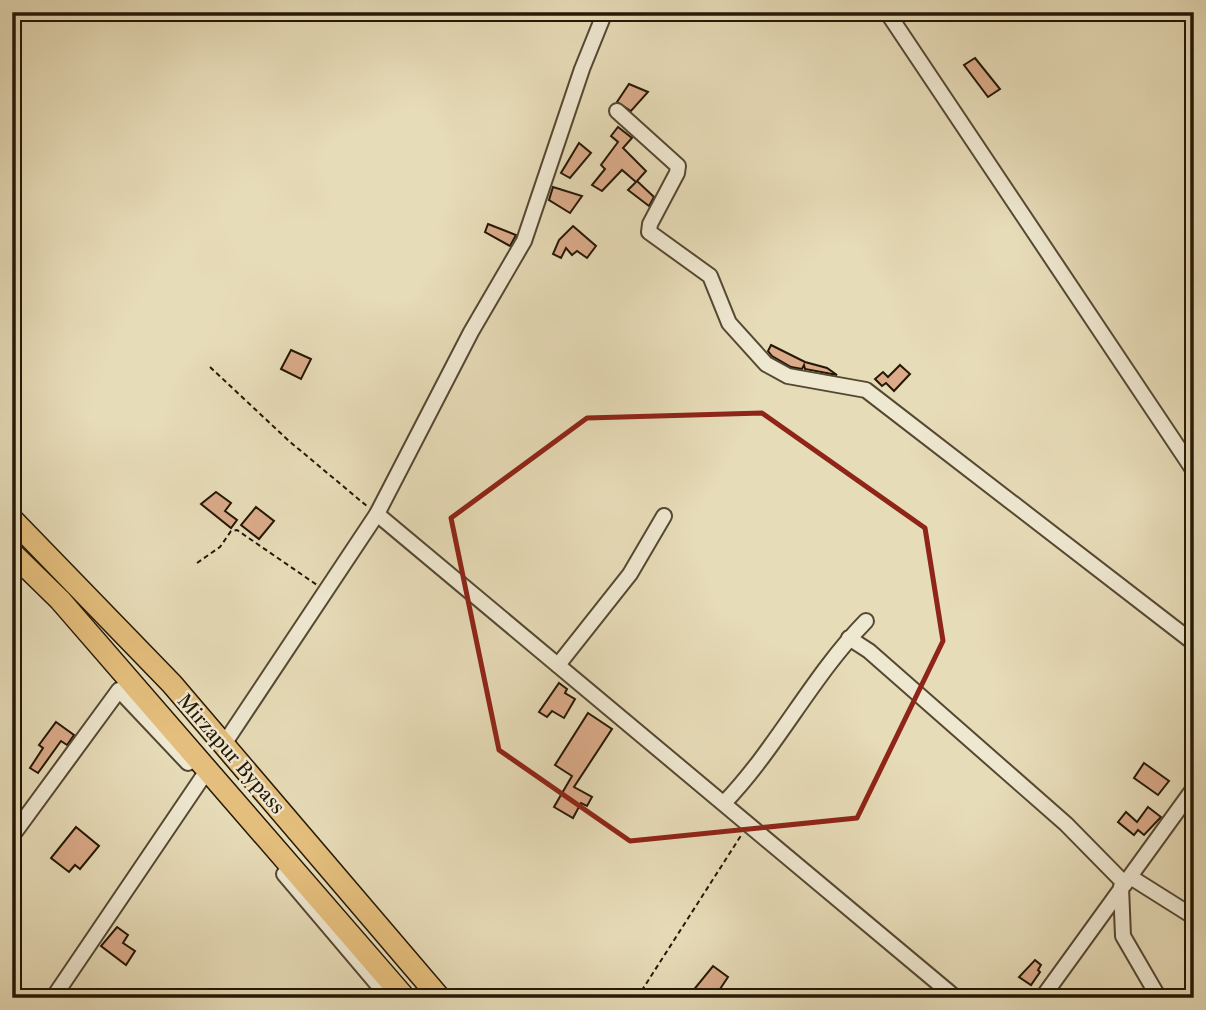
<svg xmlns="http://www.w3.org/2000/svg" width="1206" height="1010" viewBox="0 0 1206 1010" font-family="'Libre Caslon Text',serif">
<style>
.building{fill:#dbab8a;stroke:#241705;stroke-width:2}
.lines{fill:none;stroke-linecap:round;stroke-linejoin:round}
.minor-casing{stroke:#554832;stroke-width:18}
.highway-casing{stroke:#241705;stroke-width:24}
.path{stroke:#241705;stroke-width:2;stroke-dasharray:5 3.5;stroke-linecap:butt}
.minor{stroke:#efe8d1;stroke-width:14}
.highway{stroke:#e4be7c;stroke-width:21}
.marked{fill:none;stroke:#8f2418;stroke-width:5;stroke-linejoin:round}
.labels{text-anchor:middle;dominant-baseline:central;stroke-width:5;stroke-linejoin:round;paint-order:stroke}
.street-label{font-size:19px;fill:#241705;stroke:#efe8d1}
</style>
<rect width="100%" height="100%" fill="#e7dcb8"/>
<filter id="stains"><feTurbulence type="fractalNoise" baseFrequency=".00286" numOctaves="4"/><feColorMatrix values="0 0 0 0 .2 0 0 0 0 .09 0 0 0 0 .02 0 0 0 .5 -.17"/></filter>
<radialGradient id="worn" r=".72"><stop offset=".6" stop-color="#630" stop-opacity="0"/><stop offset="1" stop-color="#630" stop-opacity=".3"/></radialGradient>
<g class="building">
<polygon points="975,58 1000,89 988,97 964,65"/>
<polygon points="629,84 648,92 631,111 617,102"/>
<polygon points="618,127 632,138 623,148 646,171 637,181 654,197 649,206 628,190 636,182 622,170 602,191 592,185 605,169 601,165 618,142 611,136"/>
<polygon points="579,143 591,153 570,178 561,173"/>
<polygon points="553,187 582,196 570,213 549,200"/>
<polygon points="488,224 516,235 510,246 485,232"/>
<polygon points="573,226 596,246 587,258 577,251 572,255 566,248 561,258 553,254 559,240"/>
<polygon points="771,345 805,362 827,368 837,375 805,369 804,365 802,369 791,367 772,356 768,351"/>
<polygon points="291,350 311,359 301,379 281,369"/>
<polygon points="900,365 910,374 894,391 886,383 882,386 875,379 883,372 888,377"/>
<polygon points="216,492 231,503 225,511 237,520 231,528 201,504"/>
<polygon points="256,507 274,521 259,539 241,525"/>
<polygon points="559,683 567,689 565,693 575,699 564,718 552,711 547,717 539,712"/>
<polygon points="588,713 612,729 574,787 592,797 587,806 581,803 573,818 554,807 572,776 555,765"/>
<polygon points="56,722 74,735 67,745 61,741 38,773 30,768 43,748 39,745"/>
<polygon points="1144,763 1169,781 1158,795 1134,778"/>
<polygon points="1148,807 1161,817 1144,835 1138,830 1134,835 1118,822 1126,812 1137,822"/>
<polygon points="76,827 99,846 80,869 75,865 69,872 51,858"/>
<polygon points="117,927 128,935 123,943 135,951 126,965 101,946"/>
<polygon points="1035,960 1041,965 1038,970 1040,972 1031,985 1019,977"/>
<polygon points="713,966 728,977 714,998 704,991 699,998 687,998"/>
</g>
<g class="lines">
<g class="minor-casing">
<g id="minor">
<polyline points="887,12 1194,471"/>
<polyline points="617,111 678,166 677,173 650,224 649,232 710,276 729,323 766,364 788,376 866,390 1194,643"/>
<polyline points="377,514 956,998"/>
<polyline points="849,638 869,651 1066,824 1125,884"/>
<polyline points="558,665 630,574 664,516"/>
<polyline points="224,744 377,514 471,332 524,241 582,69 605,12"/>
<path d="M724,803C777,748 812,676 866,621"/>
<polyline points="12,836 119,690 188,763"/>
<polyline points="284,874 389,998"/>
<polyline points="1132,878 1194,917"/>
<polyline points="1121,887 1123,936 1159,998"/>
<polyline points="53,998 202,778"/>
<polyline points="1042,998 1194,788"/>
</g>
</g>
<g class="highway-casing">
<g id="highway">
<polyline points="12,519 172,684 440,998"/>
<polyline points="12,553 60,600 405,998"/>
</g>
</g>
<g class="path">
<polyline points="210,367 289,441 368,507"/>
<polyline points="197,563 220,547 231,531 237,530 317,585"/>
<polyline points="637,998 742,834"/>
</g>
<use href="#minor" class="minor"/>
<use href="#highway" class="highway"/>
</g>
<path class="marked" d="M762,413L925,528L943,641L857,818L630,841L499,750L451,518L587,418Z"/>
<g class="labels">
<g class="street-label">
<text transform="translate(231 754) rotate(49)">Mirzapur Bypass</text>
</g>
</g>
<rect width="1206" height="1010" fill="none" stroke="#e7dcb8" stroke-width="42"/>
<rect x="14" y="14" width="1178" height="982" fill="none" stroke="#241705" stroke-width="3.5"/>
<rect x="21" y="21" width="1164" height="968" fill="none" stroke="#241705" stroke-width="2"/>
<rect width="100%" height="100%" filter="url(#stains)"/>
<rect width="100%" height="100%" fill="url(#worn)"/>
</svg>
